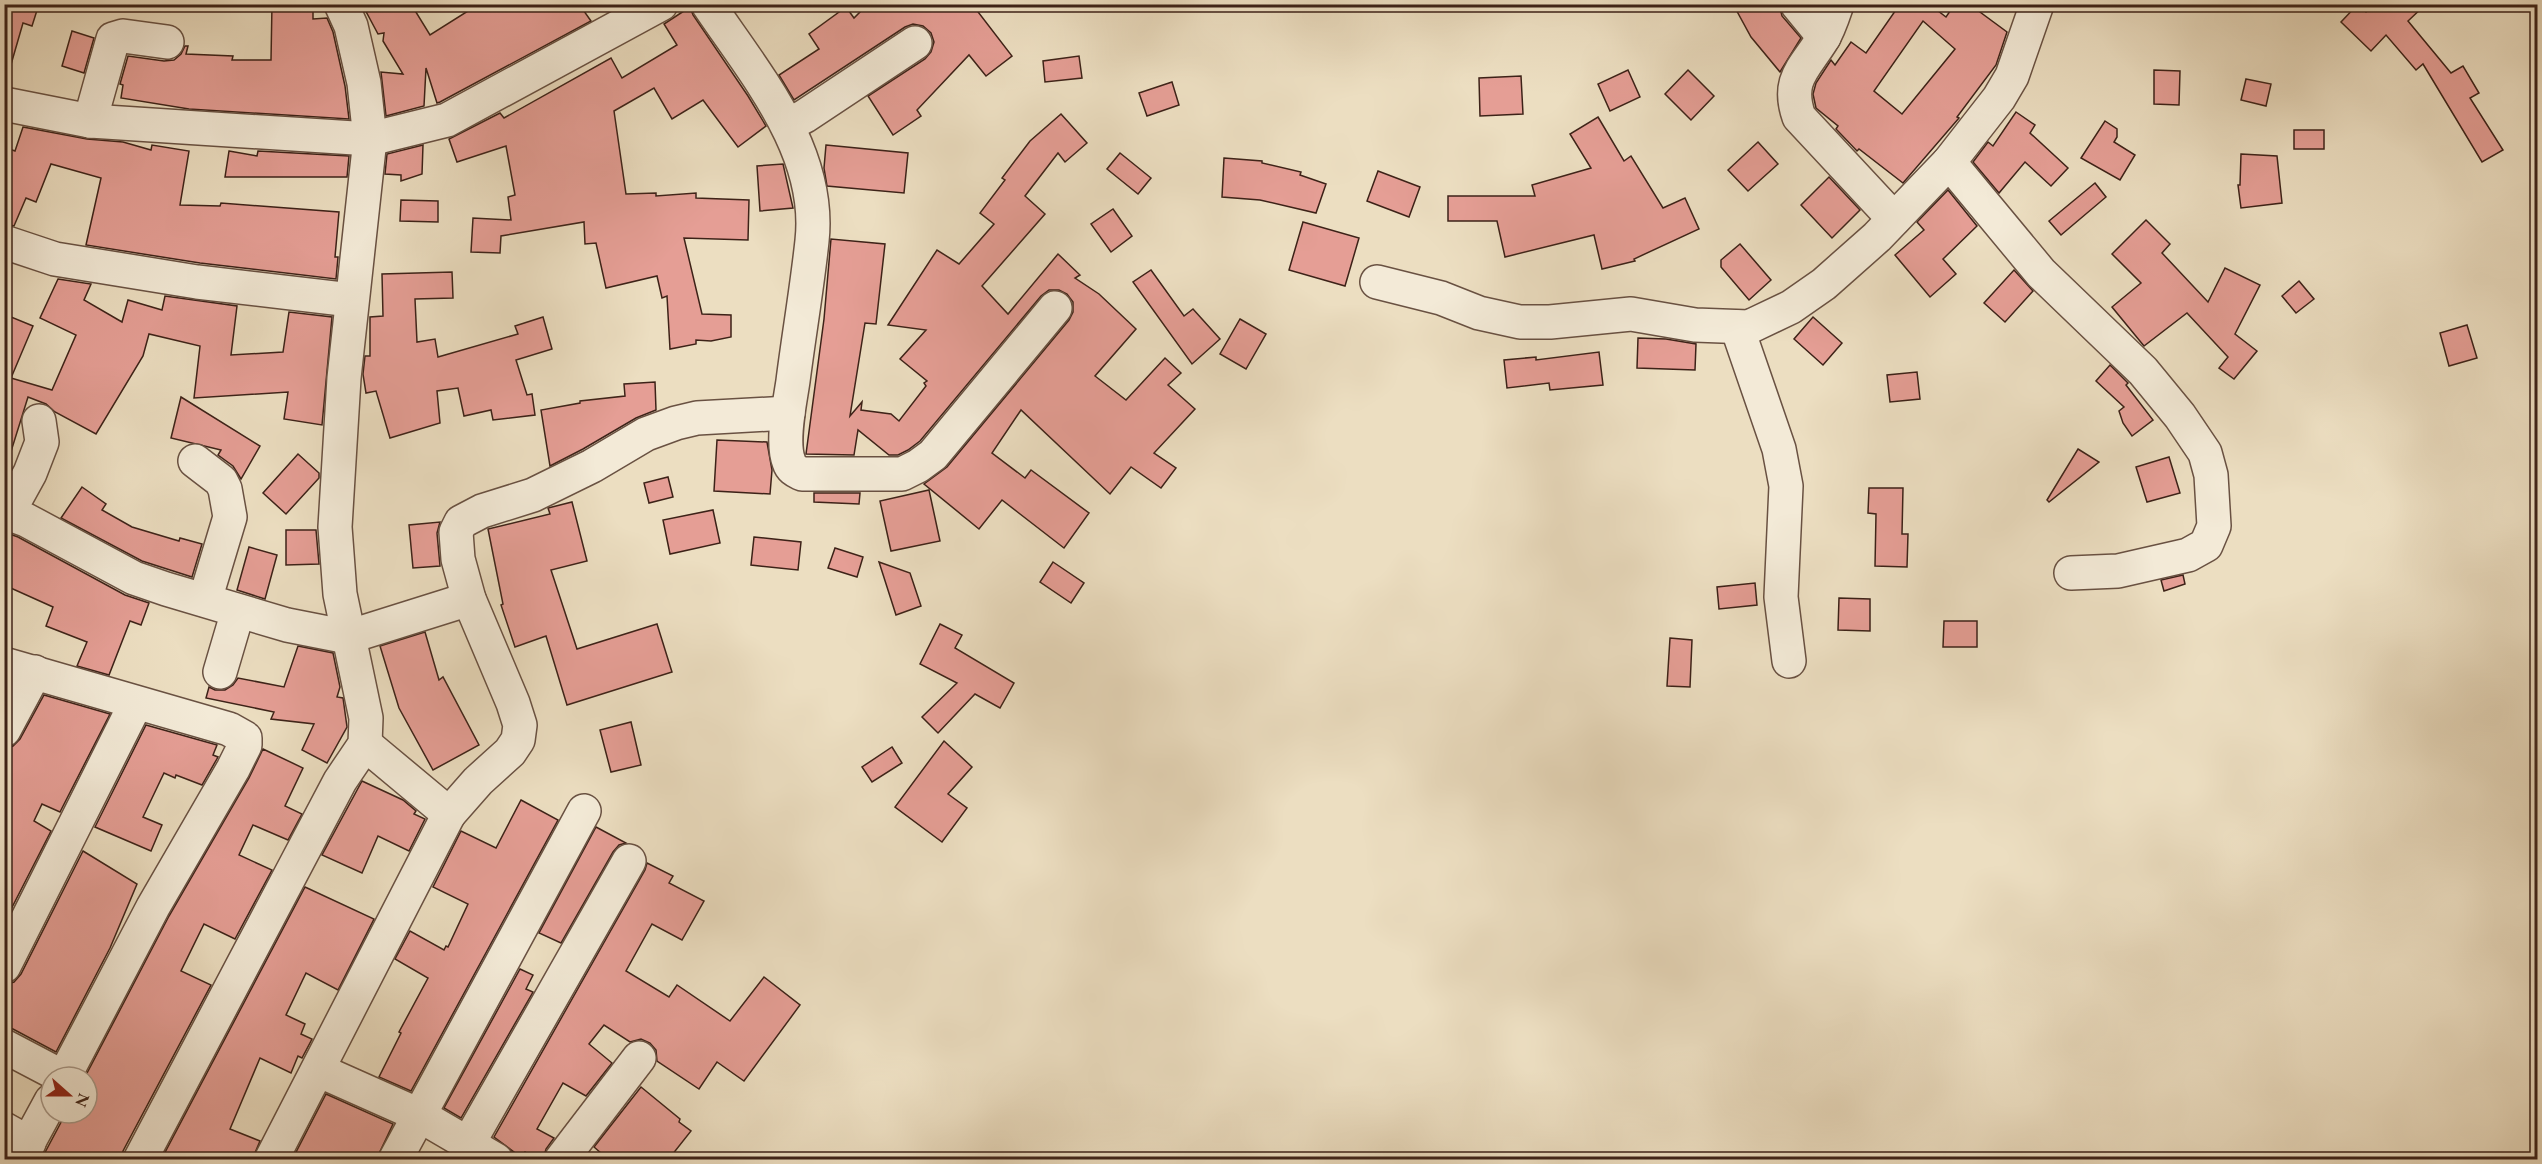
<svg xmlns="http://www.w3.org/2000/svg" width="2542" height="1164" viewBox="0 0 2542 1164" font-family="'EB Garamond',serif">
<style>
.building{fill:#e59e95;stroke:#3d2218;stroke-width:1.5;fill-rule:evenodd}
.lines{fill:none;stroke-linecap:round;stroke-linejoin:round}
.minor-casing{stroke:#695142;stroke-width:36}
.minor{stroke:#f3ead7;stroke-width:33}
</style>
<rect width="100%" height="100%" fill="#ecdec1"/>
<filter id="stains"><feTurbulence type="fractalNoise" baseFrequency=".00333" numOctaves="4"/><feColorMatrix values="0 0 0 0 .2 0 0 0 0 .09 0 0 0 0 .02 0 0 0 .5 -.17"/></filter>
<radialGradient id="worn" r=".72"><stop offset=".6" stop-color="#630" stop-opacity="0"/><stop offset="1" stop-color="#630" stop-opacity=".3"/></radialGradient>
<g class="building">
<polygon points="4,4 39,4 32,26 23,23 10,68 4,68"/>
<polygon points="272,4 313,4 313,19 327,18 333,32 345,86 349,119 189,109 121,98 123,85 120,84 128,56 164,61 174,60 181,54 185,46 188,46 186,54 233,56 232,60 271,60"/>
<polygon points="362,4 411,4 430,35 479,4 579,4 591,21 440,102 437,103 426,68 424,106 386,116 381,72 403,74 383,41 384,33 378,34"/>
<polygon points="868,4 972,4 1012,56 986,76 969,55 917,110 921,116 893,135 868,96 925,59 931,52 934,42 931,33 923,26 913,24 905,27 794,100 779,75 819,49 809,34 846,7 854,18"/>
<polygon points="1733,4 1779,4 1782,16 1801,38 1780,72 1751,37"/>
<path d="M1900,4H1935L1933,7L1946,17L1955,4H1969L2007,32L1996,65L1957,117L1959,118L1903,183L1859,149L1857,151L1836,129L1838,126L1816,108L1813,94L1816,83L1831,60L1835,65L1851,42L1866,53ZM1923,21L1955,49L1902,114L1874,91Z"/>
<polygon points="2358,4 2366,12 2374,4 2426,4 2408,21 2451,73 2463,66 2479,93 2470,98 2503,150 2482,162 2423,64 2416,70 2386,35 2371,51 2341,22"/>
<polygon points="690,7 693,15 748,96 766,126 738,147 703,100 672,119 654,88 614,111 626,194 656,193 656,196 696,193 696,198 749,200 748,240 684,238 702,314 731,315 731,337 711,341 696,340 696,344 670,349 667,296 662,298 657,276 606,288 596,243 585,244 584,222 501,236 500,253 471,252 473,218 511,220 508,197 515,195 506,146 457,162 449,139 500,113 504,118 611,58 622,78 677,45 664,24"/>
<polygon points="72,31 94,38 84,73 62,66"/>
<polygon points="1079,56 1082,78 1045,82 1043,61"/>
<polygon points="1628,70 1640,97 1610,111 1598,84"/>
<polygon points="1688,70 1714,96 1691,120 1665,94"/>
<polygon points="2154,70 2180,71 2179,105 2154,104"/>
<polygon points="1521,76 1523,114 1480,116 1479,78"/>
<polygon points="2246,79 2271,84 2266,106 2241,100"/>
<polygon points="1172,82 1179,105 1147,116 1139,93"/>
<polygon points="2016,112 2035,125 2030,133 2068,168 2051,186 2025,162 1999,193 1973,162 1988,142 1993,146"/>
<polygon points="1061,114 1087,143 1065,162 1058,153 1025,196 1045,214 982,286 1008,314 1058,254 1080,275 1075,278 1099,294 1136,329 1095,376 1126,400 1165,358 1181,373 1168,385 1195,409 1154,453 1176,468 1161,488 1131,467 1110,494 1021,410 992,453 1025,478 1031,470 1089,513 1064,548 1002,500 979,529 924,484 947,467 1069,320 1073,312 1073,302 1067,294 1059,290 1049,290 1041,296 920,441 908,450 898,455 889,455 858,430 854,455 806,454 824,319 831,239 885,244 876,324 865,323 850,416 862,402 861,410 891,414 899,421 926,386 924,383 927,381 900,359 926,330 888,325 937,250 959,264 994,224 980,213 1005,180 1002,178 1030,141"/>
<polygon points="1598,117 1624,161 1631,156 1663,208 1685,198 1699,229 1634,259 1635,261 1602,269 1594,235 1505,257 1497,221 1448,221 1448,196 1535,196 1532,185 1591,168 1570,134"/>
<polygon points="2105,121 2117,129 2117,137 2114,142 2135,155 2120,180 2081,158"/>
<polygon points="23,127 87,139 123,142 151,150 152,145 189,151 180,205 220,206 221,203 339,212 335,257 338,257 336,279 200,263 86,245 101,178 51,164 36,202 26,198 14,226 4,224 4,147 15,151"/>
<rect x="2294" y="130" width="30" height="19"/>
<polygon points="1758,142 1778,164 1748,191 1728,170"/>
<polygon points="423,145 422,174 401,181 401,175 385,174 387,154"/>
<polygon points="826,145 908,153 904,193 827,186 824,168"/>
<polygon points="229,151 257,156 258,151 349,156 347,177 225,177"/>
<polygon points="1120,153 1151,178 1138,194 1107,169"/>
<polygon points="2241,154 2277,156 2282,203 2241,208 2238,185 2240,185"/>
<polygon points="1224,158 1262,161 1262,163 1301,172 1300,175 1326,184 1316,213 1260,200 1222,197"/>
<polygon points="783,164 793,208 760,211 757,166"/>
<polygon points="1378,171 1420,187 1409,217 1367,201"/>
<polygon points="1829,177 1860,210 1832,238 1801,205"/>
<polygon points="2095,183 2106,197 2061,235 2049,221"/>
<polygon points="1948,190 1977,226 1943,259 1956,274 1930,297 1895,255 1924,230 1917,222"/>
<polygon points="401,200 438,201 438,222 400,221"/>
<polygon points="1113,209 1132,236 1111,252 1091,224"/>
<polygon points="2146,220 2170,244 2162,253 2208,302 2225,268 2260,285 2235,334 2257,351 2234,379 2219,368 2228,357 2187,313 2144,346 2112,307 2141,283 2112,254"/>
<polygon points="1303,222 1359,238 1345,286 1289,270"/>
<polygon points="1740,244 1771,280 1749,300 1721,267 1721,260"/>
<polygon points="1151,270 1184,316 1193,309 1220,339 1192,364 1133,282"/>
<polygon points="2014,270 2033,291 2005,322 1984,303"/>
<polygon points="452,272 453,298 415,299 417,342 435,339 438,357 518,334 515,326 543,317 552,349 516,360 527,395 532,394 535,415 493,420 491,410 464,416 458,388 437,391 440,423 390,438 376,391 366,393 363,374 365,356 370,356 370,317 383,316 382,274"/>
<polygon points="58,279 91,284 84,300 122,322 128,300 162,310 165,296 237,306 231,355 283,352 289,312 332,317 322,425 284,419 288,392 194,398 200,346 149,334 143,356 96,434 55,412 46,404 28,397 9,458 4,457 4,314 33,326 11,378 52,390 76,335 40,318"/>
<polygon points="2299,281 2314,299 2296,313 2282,296"/>
<polygon points="1813,317 1842,343 1823,365 1794,339"/>
<polygon points="1240,319 1266,334 1246,369 1220,354"/>
<polygon points="2467,325 2477,358 2449,366 2440,333"/>
<polygon points="1638,338 1666,339 1696,344 1695,370 1637,368"/>
<polygon points="1599,352 1603,385 1550,390 1549,383 1507,388 1504,360 1536,357 1536,360"/>
<polygon points="2110,365 2128,383 2126,385 2153,420 2132,436 2123,423 2119,411 2124,407 2096,381"/>
<polygon points="1917,372 1920,399 1890,402 1887,375"/>
<polygon points="655,382 656,410 636,418 583,449 550,466 541,410 580,403 580,401 625,396 624,384"/>
<polygon points="181,397 260,446 241,479 233,466 218,455 221,450 171,438"/>
<polygon points="717,440 767,442 772,470 770,494 714,491"/>
<polygon points="2078,449 2099,462 2049,502 2047,500"/>
<polygon points="298,454 319,473 319,478 286,514 263,493"/>
<polygon points="2169,457 2180,493 2147,502 2136,467"/>
<polygon points="668,477 673,497 649,503 644,483"/>
<polygon points="82,487 106,504 102,510 132,527 179,541 180,538 202,544 192,577 142,561 61,518"/>
<polygon points="1869,488 1903,488 1902,534 1908,534 1907,567 1875,566 1876,514 1868,513"/>
<polygon points="929,490 940,541 891,551 880,501"/>
<polygon points="814,493 860,493 859,504 814,502"/>
<polygon points="572,502 587,561 551,570 577,649 657,624 672,672 567,705 546,636 515,647 501,605 503,604 488,529 550,514 548,508"/>
<polygon points="713,510 720,543 670,554 663,520"/>
<polygon points="440,522 437,533 440,566 413,568 409,525"/>
<polygon points="286,530 316,530 319,564 286,565"/>
<polygon points="4,532 18,537 125,595 149,603 141,625 130,621 109,675 77,666 87,642 46,626 53,607 4,585"/>
<polygon points="754,537 801,542 798,570 751,565"/>
<polygon points="249,547 277,555 265,599 237,590"/>
<polygon points="835,548 863,557 857,577 828,568"/>
<polygon points="879,562 910,573 921,606 896,615"/>
<polygon points="1053,562 1084,583 1071,603 1040,582"/>
<polygon points="2183,575 2185,584 2164,591 2161,580"/>
<polygon points="1755,583 1757,605 1719,609 1717,587"/>
<polygon points="1839,598 1870,599 1870,631 1838,630"/>
<polygon points="1944,621 1977,621 1977,647 1943,647"/>
<polygon points="940,624 962,635 955,648 1014,683 1000,708 975,694 938,733 922,717 957,683 920,664"/>
<polygon points="425,632 439,680 443,677 479,745 433,770 399,708 380,646"/>
<polygon points="1670,638 1692,640 1690,687 1667,686"/>
<polygon points="298,646 333,653 340,687 337,697 343,698 347,727 327,763 302,750 314,724 271,719 274,712 206,698 209,687 215,690 225,690 233,685 238,678 284,687"/>
<polygon points="44,695 110,714 60,812 42,804 34,821 51,831 4,923 4,749 13,746 20,739"/>
<polygon points="631,722 641,765 611,772 600,730"/>
<polygon points="146,725 217,745 213,755 218,757 202,785 176,775 175,778 164,773 143,817 162,825 151,851 95,827"/>
<polygon points="944,741 972,767 948,794 967,808 942,842 895,807"/>
<polygon points="892,747 902,763 872,782 862,767"/>
<polygon points="263,749 303,768 285,806 302,814 288,840 253,825 239,855 272,870 235,939 204,924 181,971 211,985 123,1151 121,1160 41,1160 66,1113 87,1113 87,1077 85,1077 169,916 249,778"/>
<polygon points="362,781 403,800 416,811 414,814 425,819 409,851 378,836 362,873 322,855"/>
<polygon points="521,800 558,820 411,1091 379,1077 401,1033 399,1032 428,978 395,959 410,931 444,950 446,946 448,947 468,904 433,887 461,831 496,848"/>
<polygon points="596,827 626,843 619,845 613,852 561,943 539,933"/>
<polygon points="83,851 137,884 110,948 56,1052 13,1029 4,1027 4,985 14,982 21,974"/>
<polygon points="647,863 673,876 669,883 704,901 682,940 652,924 626,971 669,997 677,985 730,1021 764,977 800,1005 744,1081 717,1062 699,1089 657,1061 656,1050 650,1043 641,1039 630,1042 604,1025 589,1044 612,1063 586,1096 563,1083 537,1129 554,1138 546,1149 543,1160 538,1160 525,1152 522,1158 494,1137 645,870"/>
<polygon points="305,887 374,919 338,990 306,973 286,1015 305,1024 301,1034 312,1039 302,1058 298,1056 291,1073 260,1058 230,1129 260,1141 252,1160 161,1160"/>
<polygon points="520,969 533,975 526,989 533,992 461,1118 444,1108"/>
<polygon points="641,1087 680,1119 679,1122 691,1131 668,1160 609,1160 594,1147"/>
<polygon points="326,1094 393,1124 376,1160 292,1160"/>
</g>
<g class="lines">
<g class="minor-casing">
<g id="minor">
<path d="M708,4C755,74 822,151 812,241C807,288 799,334 793,381C790,402 781,442 789,462C791,469 796,471 802,474H902L918,466L933,455L1055,308"/>
<polyline points="1797,4 1824,37"/>
<path d="M1837,4C1833,16 1829,29 1822,40C1804,69 1786,80 1799,117L1894,219"/>
<polyline points="4,104 90,121 370,139 447,120 661,4"/>
<polyline points="90,121 113,39 123,36 167,42"/>
<polyline points="788,125 805,116 915,43"/>
<polyline points="1949,162 2041,273 2143,371 2180,416 2205,453 2211,475 2214,526 2206,545 2188,555 2118,571 2071,573"/>
<polyline points="4,242 55,259 197,282 351,300"/>
<polyline points="1377,282 1441,298 1479,313 1520,322 1550,322 1631,314 1695,325 1749,327 1791,307 1824,284 1877,237 1949,162 1999,98 2012,76 2037,4"/>
<polyline points="1737,327 1779,449 1786,486 1781,597 1789,661"/>
<polyline points="195,461 221,481 225,489 230,517 205,600"/>
<polyline points="4,512 26,520 134,578 166,589 287,625 348,637 469,599"/>
<polyline points="8,513 30,473 42,442 39,421"/>
<polyline points="4,664 229,729 245,738 245,745 233,769 153,907 64,1077"/>
<polyline points="220,672 238,611"/>
<polyline points="4,730 35,672"/>
<polyline points="365,744 449,814 478,781 510,752 518,740 520,725 513,703 469,599 458,559 456,532 461,522 482,511 533,495 592,466 646,434 676,423 697,418 788,413"/>
<polyline points="4,966 136,703"/>
<polyline points="4,1046 63,1077"/>
<polyline points="318,1070 419,1115 496,1160"/>
<polyline points="4,1129 29,1143"/>
<polyline points="468,1144 629,861"/>
<polyline points="19,1160 51,1101"/>
<polyline points="140,1160 340,781 365,744 366,718 340,594 335,527 344,378 370,139 364,83 351,26 341,4"/>
<polyline points="271,1160 449,814"/>
<polyline points="395,1160 584,811"/>
<polyline points="561,1160 639,1058"/>
</g>
</g>
<use href="#minor" class="minor"/>
</g>
<rect width="2542" height="1164" fill="none" stroke="#ecdec1" stroke-width="24"/>
<rect x="6" y="6" width="2530" height="1152" fill="none" stroke="#3d2218" stroke-width="3"/>
<rect x="12" y="12" width="2518" height="1140" fill="none" stroke="#3d2218" stroke-width="1.5"/>
<g transform="translate(69 1095) rotate(111)"><circle r="28" fill="#f3ead7" stroke="#aa9a8b" stroke-width="1.5"/>
<path d="M0-4.5L10 22L0 15L-10 22Z" fill="#8f2418"/>
<text y="-9" font-size="16" font-weight="bold" text-anchor="middle" fill="#3d2218">N</text>
</g>
<rect width="100%" height="100%" filter="url(#stains)"/>
<rect width="100%" height="100%" fill="url(#worn)"/>
</svg>
